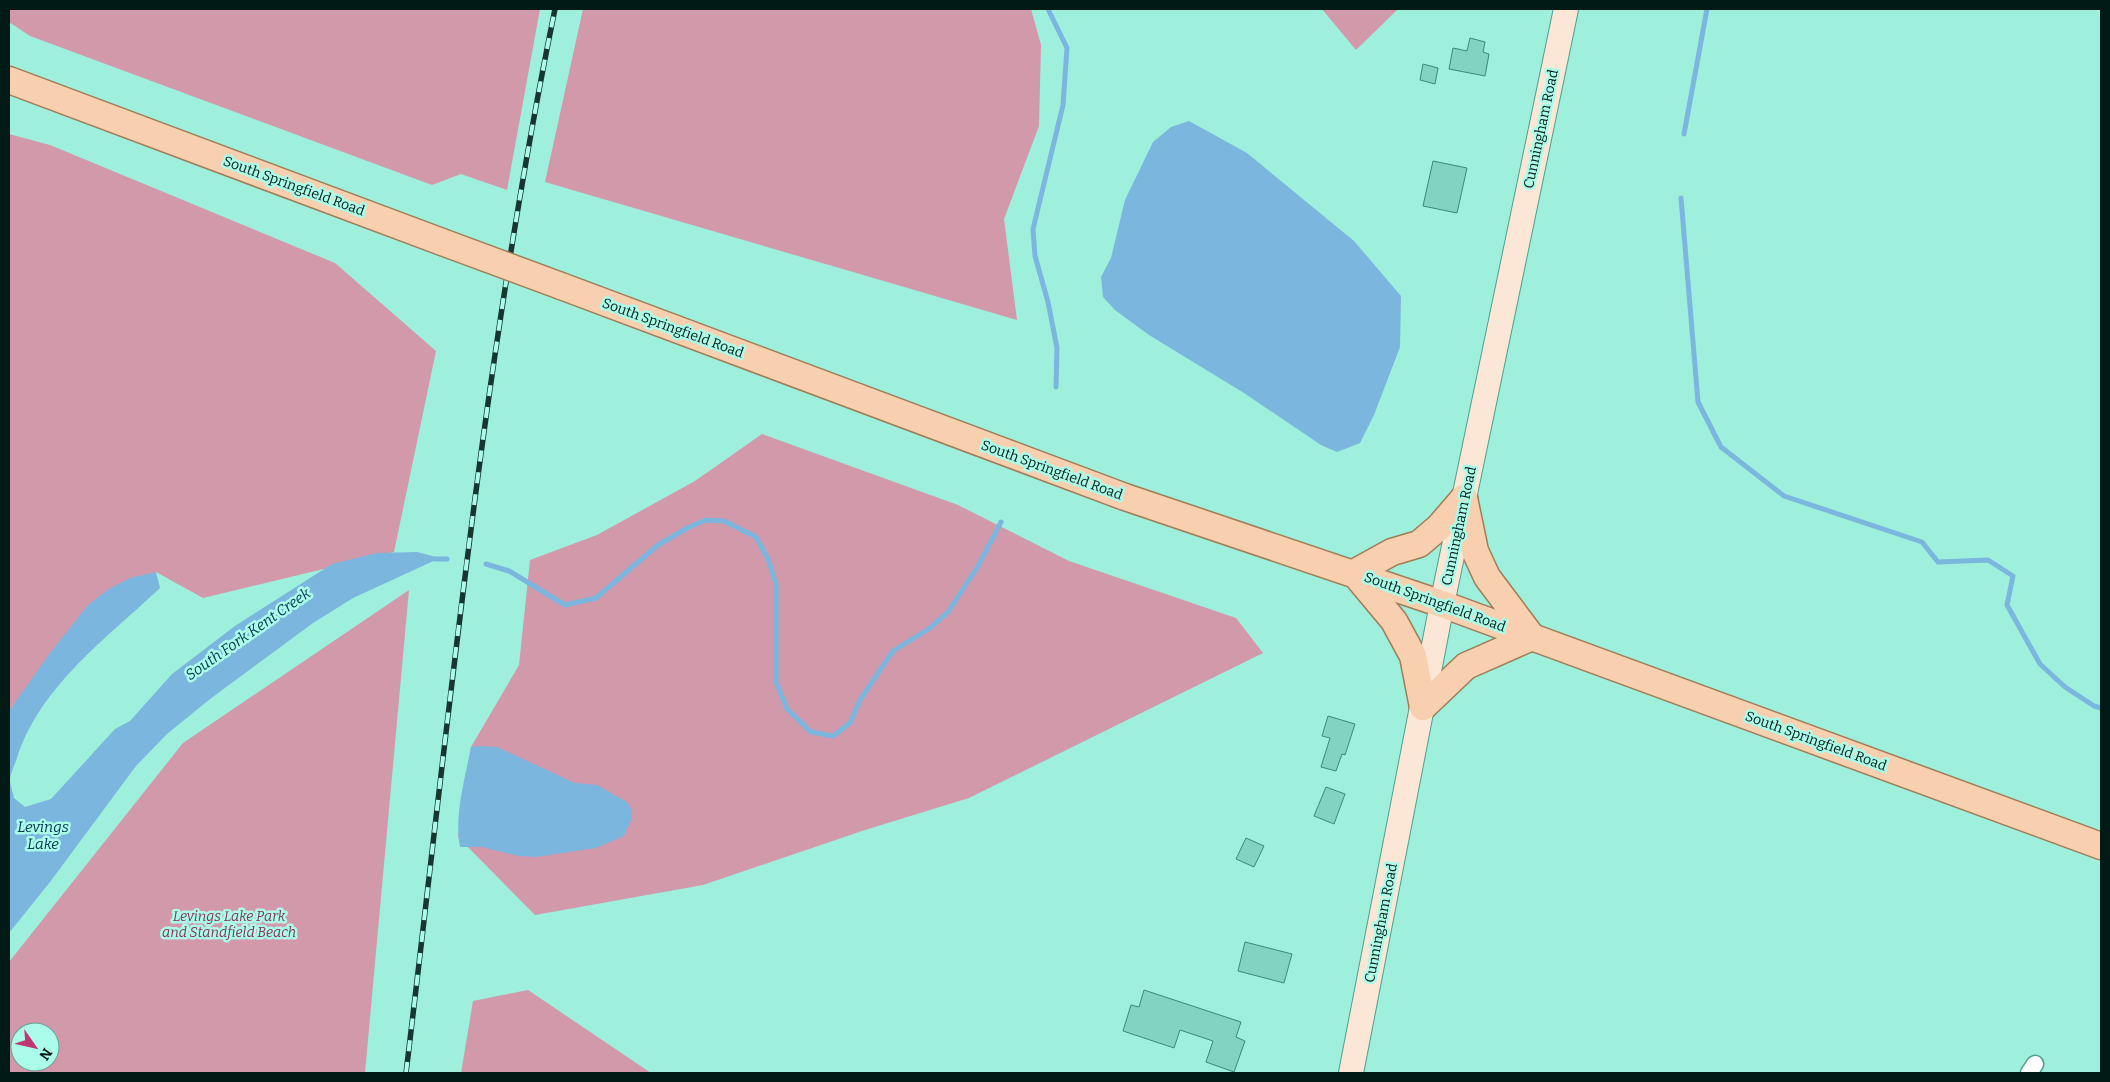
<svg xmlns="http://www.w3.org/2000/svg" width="2110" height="1082" viewBox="0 0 2110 1082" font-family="Bitter,serif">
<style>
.green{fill:#d299ab;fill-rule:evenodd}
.water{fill:#7bb6de}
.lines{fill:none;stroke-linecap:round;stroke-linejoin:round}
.stream{stroke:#7bb6de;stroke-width:5}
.building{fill:#82d3c1;stroke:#388a7a}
.street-casing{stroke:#4f9f8f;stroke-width:19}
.secondary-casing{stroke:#4f9f8f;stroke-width:26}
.primary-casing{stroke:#a07c57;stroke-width:29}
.street{stroke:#fff;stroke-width:16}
.secondary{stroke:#fce7d7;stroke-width:24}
.primary{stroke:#f9d0af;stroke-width:26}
.rail-casing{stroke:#16362f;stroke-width:5.5}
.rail{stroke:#abfce9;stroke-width:4;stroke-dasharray:11;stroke-linecap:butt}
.primary-bridge-casing{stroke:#a07c57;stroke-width:29;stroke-linecap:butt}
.primary-bridge{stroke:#f9d0af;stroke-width:26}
.labels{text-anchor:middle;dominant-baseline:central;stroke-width:5;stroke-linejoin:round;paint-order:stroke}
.street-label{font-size:14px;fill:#011a15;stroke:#abfce9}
.park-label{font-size:14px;font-style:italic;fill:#843554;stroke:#abfce9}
.water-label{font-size:15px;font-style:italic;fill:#033650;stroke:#abfce9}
</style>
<rect width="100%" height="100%" fill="#9eefdc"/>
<g class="green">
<polygon points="9,9 540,9 507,190 461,174 432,185 30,36 9,22"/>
<polygon points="583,9 1031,9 1041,45 1039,126 1004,219 1017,320 545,182"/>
<polygon points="1322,9 1398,9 1356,50"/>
<polygon points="9,134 50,145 335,263 436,351 394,552 203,598 156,572 9,713"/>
<polygon points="762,434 958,505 1069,561 1236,618 1263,653 969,798 865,830 703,885 535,915 458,837 471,747 519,665 530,560 597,535 695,481"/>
<path d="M409,590L365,1073H9V962L183,743ZM20,1032H50V1062H20Z"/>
<polygon points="528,990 651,1073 461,1073 473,1001"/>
</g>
<g class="water">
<polygon points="1189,121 1247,153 1354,241 1401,296 1400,347 1374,415 1360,443 1337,452 1321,445 1244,393 1149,335 1115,310 1103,297 1101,277 1111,258 1125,200 1153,142 1171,127"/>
<path d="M417,552L440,558L353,598L313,623L210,699L167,734L136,766L50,882L9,933V711L50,653L88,605L109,589L130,578L156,572L160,588C107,638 40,686 17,758C15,764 11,772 10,779C10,785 13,792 14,798L25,807L51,799L115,729L130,721L172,674L235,626L332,564L377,553Z"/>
<path d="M478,746L497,747L575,783L597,785L627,802L632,810V818L624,836L596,848L536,857L518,856L482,847H460C454,815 465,779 471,747Z"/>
</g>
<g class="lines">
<g class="stream">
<polyline points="1048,9 1067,48 1063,105 1033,229 1035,256 1048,302 1057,348 1056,387"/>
<polyline points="1684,134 1707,9"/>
<polyline points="1681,198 1698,402 1721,447 1784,496 1922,542 1938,562 1988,560 2013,576 2007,605 2040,664 2065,687 2094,706 2101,708"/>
<polyline points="435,559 447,559"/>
<polyline points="486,564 509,571 565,605 596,598 658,545 689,527 706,520 724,521 756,537 768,559 776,584 776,682 787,709 811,732 833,736 850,723 860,700 893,651 930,628 948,612 978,566 1001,522"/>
</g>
</g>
<g class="building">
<polygon points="1470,38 1485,42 1483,52 1489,54 1485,76 1449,69 1453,48 1467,51"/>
<polygon points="1423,64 1438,68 1435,84 1420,80"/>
<polygon points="1433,161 1467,168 1457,213 1423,206"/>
<polygon points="1328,716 1355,724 1345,755 1342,754 1336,771 1321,767 1330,738 1322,736"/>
<polygon points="1326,787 1345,794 1334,824 1314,816"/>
<polygon points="1246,838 1264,846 1254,867 1236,859"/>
<polygon points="1245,942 1292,954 1284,983 1238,971"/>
<polygon points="1144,990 1241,1022 1236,1037 1245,1041 1234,1072 1206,1062 1213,1041 1180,1030 1174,1048 1123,1031 1131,1005 1139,1007"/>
</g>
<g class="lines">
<g class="street-casing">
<polyline id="street" points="2029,1073 2035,1064"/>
</g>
<g class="secondary-casing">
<polyline id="secondary" points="1351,1073 1442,604 1566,9"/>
</g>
<g class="primary-casing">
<g id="primary">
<polyline points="9,80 442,242"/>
<polyline points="561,286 1125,497 1442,604 2101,846"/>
<polyline points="1464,498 1475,551 1487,577 1532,637"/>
<polyline points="1423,707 1413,656 1394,621 1354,573 1392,552 1419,544 1439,527 1464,498"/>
<polyline points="1423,707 1466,666 1532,637"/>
</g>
</g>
<use href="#street" class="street"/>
<use href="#secondary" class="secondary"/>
<use href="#primary" class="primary"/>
<g class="rail-casing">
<path id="rail" d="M406,1073C449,718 483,360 555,9"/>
</g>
<use href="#rail" class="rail"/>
<g class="primary-bridge-casing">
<polyline id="primary-bridge" points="442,242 561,286"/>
</g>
<use href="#primary-bridge" class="primary-bridge"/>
</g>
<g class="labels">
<g class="street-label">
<text transform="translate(1541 129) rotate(-78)">Cunningham Road</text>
<text transform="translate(294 186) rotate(20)">South Springfield Road</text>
<text transform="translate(673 328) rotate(20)">South Springfield Road</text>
<text transform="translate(1052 470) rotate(20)">South Springfield Road</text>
<text transform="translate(1459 526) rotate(-78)">Cunningham Road</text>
<text transform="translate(1435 602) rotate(20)">South Springfield Road</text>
<text transform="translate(1816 741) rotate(20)">South Springfield Road</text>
<text transform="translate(1381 923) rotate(-79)">Cunningham Road</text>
</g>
<g class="park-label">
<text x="229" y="916">Levings Lake Park<tspan x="229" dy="16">and Standfield Beach</tspan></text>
</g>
<g class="water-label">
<text transform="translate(248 634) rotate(-35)">South Fork Kent Creek</text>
<text x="43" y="827">Levings<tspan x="43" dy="17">Lake</tspan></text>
</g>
</g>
<rect width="2110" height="1082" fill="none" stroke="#011a15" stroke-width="20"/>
<g transform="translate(35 1047) rotate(124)"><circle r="24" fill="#abfce9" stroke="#67a294"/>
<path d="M0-4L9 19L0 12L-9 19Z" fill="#bf3672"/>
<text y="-8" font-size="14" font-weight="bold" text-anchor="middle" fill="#011a15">N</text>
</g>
</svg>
